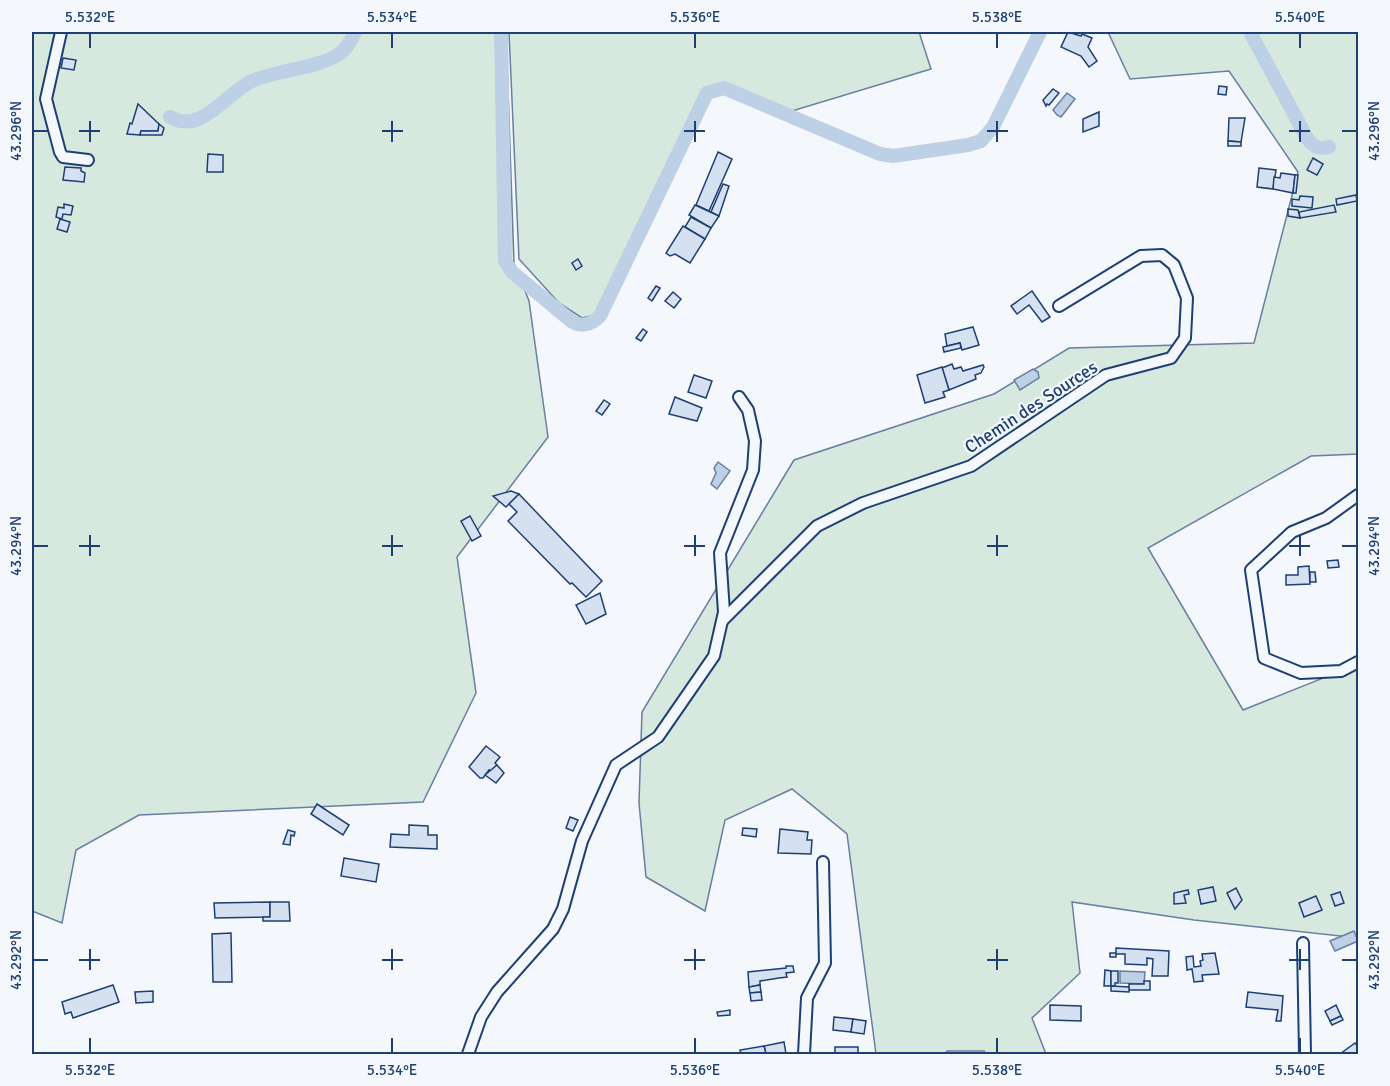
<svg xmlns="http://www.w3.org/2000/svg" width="1390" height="1086" viewBox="0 0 1390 1086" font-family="Signika,sans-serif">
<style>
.green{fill:#d7e8df;stroke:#687fa3;stroke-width:1.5}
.water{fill:#bed0e5;stroke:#687fa3;stroke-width:1.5}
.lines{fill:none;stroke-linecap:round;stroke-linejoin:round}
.canal{stroke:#bed0e5;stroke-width:14}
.building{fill:#d5e0f0;stroke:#1d3f73;stroke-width:1.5}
.minor-casing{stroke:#1d3f73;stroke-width:14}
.minor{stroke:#f4f7fb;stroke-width:10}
.ticks{fill:none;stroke:#1d3f73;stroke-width:2}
.labels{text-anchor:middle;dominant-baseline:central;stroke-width:4.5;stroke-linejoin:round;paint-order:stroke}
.street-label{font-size:18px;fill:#1d3f73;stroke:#f4f7fb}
.neatline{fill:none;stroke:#1d3f73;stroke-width:2}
.ticks-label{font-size:15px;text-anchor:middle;fill:#1d3f73}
</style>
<rect width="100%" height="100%" fill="#f4f7fb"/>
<g class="green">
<polygon points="32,32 506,32 514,263 529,301 548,437 457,557 476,693 423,802 139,815 76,850 62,923 32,911"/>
<polygon points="509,32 919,32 931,69 792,111 725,85 718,84 703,90 607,294 595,315 582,318 559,303 519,259"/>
<polygon points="1108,32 1358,32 1358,454 1311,456 1148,548 1243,710 1358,664 1358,938 1194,920 1072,902 1080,973 1032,1018 1046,1054 986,1054 984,1051 947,1051 945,1054 876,1054 847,834 792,789 725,820 705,911 646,877 639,803 642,712 794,460 994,394 1069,348 1254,343 1298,172 1229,71 1130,79"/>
</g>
<g class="water">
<polygon points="1067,93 1075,99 1061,117 1057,115 1053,110"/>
<polygon points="1033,369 1038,372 1039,378 1020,390 1014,380"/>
<polygon points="718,462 730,471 717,489 711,484 716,473 714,468"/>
<polygon points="1354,931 1358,941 1335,951 1330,941"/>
<polygon points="1120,971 1145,972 1144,984 1120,983"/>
</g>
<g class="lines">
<g class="canal">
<path d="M501,32L505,261L512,272L570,320C580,328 591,325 600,316L707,93L724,88L880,154L893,156L968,145L981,141L993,127L1040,32"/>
<path d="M1250,32L1307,138C1313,147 1319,150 1329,147"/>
<path d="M170,117C200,135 225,95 250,82C274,70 317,69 339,54C347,49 351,40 355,32"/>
</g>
</g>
<g class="building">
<polygon points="1068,32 1081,36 1082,34 1092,38 1088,47 1097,61 1089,67 1081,56 1061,47"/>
<polygon points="63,58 76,60 74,70 61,68"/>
<polygon points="1219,86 1227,87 1226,95 1218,94"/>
<polygon points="1053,89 1059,93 1049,105 1047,104 1046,106 1043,100"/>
<polygon points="138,104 159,124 158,131 141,131 140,135 127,134 130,123 132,124"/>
<polygon points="1099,112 1099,126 1083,132 1083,119"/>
<polygon points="1229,118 1245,118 1241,142 1228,141"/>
<polygon points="159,124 164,128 162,135 140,135 141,131 158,131"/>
<polygon points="1228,141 1241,142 1241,146 1228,146"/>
<polygon points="718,152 732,159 709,211 696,205"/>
<polygon points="208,154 223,155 223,172 207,172"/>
<polygon points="1313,158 1323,164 1317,175 1307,170"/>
<polygon points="65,167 81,168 81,171 85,173 84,182 63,180"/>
<polygon points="1259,168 1276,170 1273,189 1257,187"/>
<polygon points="1281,173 1295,175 1293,193 1273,189 1274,177 1280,178"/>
<polygon points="1295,175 1298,175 1296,193 1293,193"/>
<polygon points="723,184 729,186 719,216 711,212"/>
<polygon points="1356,195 1357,201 1337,205 1336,199"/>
<polygon points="1300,196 1313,197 1312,208 1292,206 1292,199 1299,200"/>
<polygon points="64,204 73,206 71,215 63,214 62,219 56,217 58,207 64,208"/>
<polygon points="695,205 719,216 711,228 689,215"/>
<polygon points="1334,205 1336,212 1300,218 1299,212"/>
<polygon points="1288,209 1298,210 1300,218 1288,216"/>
<polygon points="691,217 711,228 705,239 685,227"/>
<polygon points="60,219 70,222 67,232 57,229"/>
<polygon points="683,226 705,239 690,263 675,254 670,256 666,253"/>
<polygon points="578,259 582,266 576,270 572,263"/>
<polygon points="656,286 660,288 652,301 648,298"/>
<polygon points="1032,291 1050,317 1042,322 1029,305 1017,314 1011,306"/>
<polygon points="673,292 681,299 674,308 665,301"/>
<polygon points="973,327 979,345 962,350 960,343 947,346 945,334"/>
<polygon points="643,329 647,332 641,341 636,338"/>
<polygon points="960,343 961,348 944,352 943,347"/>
<polygon points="952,364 954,369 961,367 963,371 983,365 984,367 981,373 975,375 976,379 949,390 942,368"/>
<polygon points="942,367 949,390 943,392 945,397 925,403 917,375"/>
<polygon points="694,375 712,381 706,398 688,392"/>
<polygon points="675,397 702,408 697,421 669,414"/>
<polygon points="604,400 610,404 602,415 596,411"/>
<polygon points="511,491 519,494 506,507 493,496"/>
<polygon points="519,494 602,581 586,597 572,583 570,584 508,521 517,512 509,504"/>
<polygon points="470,516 481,536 472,541 461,521"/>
<polygon points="1338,560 1339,567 1328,568 1327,561"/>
<polygon points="1309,566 1310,584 1286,585 1286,575 1298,575 1298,567"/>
<polygon points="1310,572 1315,572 1316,582 1310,582"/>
<polygon points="600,593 606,614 586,624 576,605"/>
<polygon points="486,746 500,757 495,763 497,765 492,771 489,770 483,778 480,778 469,767"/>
<polygon points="497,765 504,773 496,783 485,775"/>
<polygon points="317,804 349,825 343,835 311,814"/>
<polygon points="570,817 578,820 573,831 566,828"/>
<polygon points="409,825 428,826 428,835 437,835 437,849 390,847 391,834 409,835"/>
<polygon points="743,828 757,829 756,837 742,835"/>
<polygon points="780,829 808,832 807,840 812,840 811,854 778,853"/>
<polygon points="288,830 295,832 294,836 291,835 290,845 283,844"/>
<polygon points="344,858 379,864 376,882 341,876"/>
<polygon points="1213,887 1216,901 1201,904 1198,890"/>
<polygon points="1236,888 1242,900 1235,909 1227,893"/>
<polygon points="1188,890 1189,894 1184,895 1186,903 1174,904 1174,893"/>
<polygon points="1340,892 1344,903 1335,906 1331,895"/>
<polygon points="1316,896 1322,910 1304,917 1299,903"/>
<polygon points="270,902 270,917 215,918 214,903"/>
<polygon points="270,902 289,902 290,921 263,921 263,917 270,917"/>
<polygon points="231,933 232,982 213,982 212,934"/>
<polygon points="1116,948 1169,951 1168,976 1152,976 1153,959 1147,958 1147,965 1125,964 1125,954 1116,954 1116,957 1110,957 1110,953 1116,953"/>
<polygon points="1215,953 1219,974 1202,975 1203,981 1194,982 1192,969 1187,970 1186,957 1193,956 1194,967 1201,966 1200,961 1203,960 1202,954"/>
<polygon points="786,966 793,966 794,972 786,973 787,977 779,978 760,981 760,985 749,987 748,972 786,968"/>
<polygon points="1105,970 1111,971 1111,986 1104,986"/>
<polygon points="1111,971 1118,971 1118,983 1115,983 1115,986 1111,986"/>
<polygon points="1144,981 1150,981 1150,990 1129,990 1129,984 1144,984"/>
<polygon points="113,985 119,1002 73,1018 71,1012 65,1014 62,1002"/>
<polygon points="760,985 761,992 750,993 749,987"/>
<polygon points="1111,986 1129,987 1129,992 1111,991"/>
<polygon points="153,991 153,1002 136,1003 135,992"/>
<polygon points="761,992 762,1000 751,1001 750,993"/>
<polygon points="1248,992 1283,996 1281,1021 1276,1021 1278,1010 1246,1007"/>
<polygon points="1050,1005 1081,1006 1081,1021 1050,1020"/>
<polygon points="1336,1005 1341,1016 1330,1021 1325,1011"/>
<polygon points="730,1010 730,1015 718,1016 717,1012"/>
<polygon points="1341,1016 1343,1020 1332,1025 1330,1021"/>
<polygon points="834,1017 853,1019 851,1032 833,1030"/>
<polygon points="853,1019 866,1021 864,1034 851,1032"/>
<polygon points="784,1042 786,1054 766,1054 764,1046"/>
<polygon points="1355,1043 1358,1047 1358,1052 1355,1054 1340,1054"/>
<polygon points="764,1046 766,1054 741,1054 740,1050"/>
<rect x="835" y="1047" width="23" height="7"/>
</g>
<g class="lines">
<g class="minor-casing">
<g id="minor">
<polyline points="61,32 46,99 60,152 63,157 88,160"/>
<polyline points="1358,495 1326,518 1292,532 1251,570 1264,658 1301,673 1341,671 1358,662"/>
<polyline points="723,620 817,526 863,503 971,466 1106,375 1171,358 1185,338 1187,298 1174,265 1162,255 1141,256 1059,306"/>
<polyline points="1303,943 1305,1054"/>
<polyline points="468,1054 481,1017 497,992 553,929 563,909 582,841 616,765 658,737 714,656 724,612 720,553 753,470 755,441 748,410 739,397"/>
<polyline points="804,1054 807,998 825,963 823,862"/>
</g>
</g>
<use href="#minor" class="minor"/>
</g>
<path class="ticks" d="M90,33V48M392,33V48M695,33V48M997,33V48M1300,33V48M90,121V142M392,121V142M695,121V142M997,121V142M1300,121V142M33,131H48M79,131H100M382,131H403M684,131H705M987,131H1008M1289,131H1310M1342,131H1357M90,535V556M392,535V556M695,535V556M997,535V556M1300,535V556M33,546H48M79,546H100M382,546H403M684,546H705M987,546H1008M1289,546H1310M1342,546H1357M90,949V970M392,949V970M695,949V970M997,949V970M1300,949V970M33,960H48M79,960H100M382,960H403M684,960H705M987,960H1008M1289,960H1310M1342,960H1357M90,1038V1053M392,1038V1053M695,1038V1053M997,1038V1053M1300,1038V1053"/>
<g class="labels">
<g class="street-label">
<text transform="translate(1031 407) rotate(-33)">Chemin des Sources</text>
</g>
</g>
<rect width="1390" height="1086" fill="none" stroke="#f4f7fb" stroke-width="66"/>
<rect x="33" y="33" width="1324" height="1020" class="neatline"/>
<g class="ticks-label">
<text x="90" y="22">5.532°E</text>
<text x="392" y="22">5.534°E</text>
<text x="695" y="22">5.536°E</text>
<text x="997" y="22">5.538°E</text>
<text x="1300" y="22">5.540°E</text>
<text transform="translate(16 131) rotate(-90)" y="5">43.296°N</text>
<text transform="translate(1374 131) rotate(-90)" y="5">43.296°N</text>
<text transform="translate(16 546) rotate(-90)" y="5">43.294°N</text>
<text transform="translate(1374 546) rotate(-90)" y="5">43.294°N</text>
<text transform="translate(16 960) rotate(-90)" y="5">43.292°N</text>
<text transform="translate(1374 960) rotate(-90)" y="5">43.292°N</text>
<text x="90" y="1075">5.532°E</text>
<text x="392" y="1075">5.534°E</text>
<text x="695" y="1075">5.536°E</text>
<text x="997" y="1075">5.538°E</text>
<text x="1300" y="1075">5.540°E</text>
</g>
</svg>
